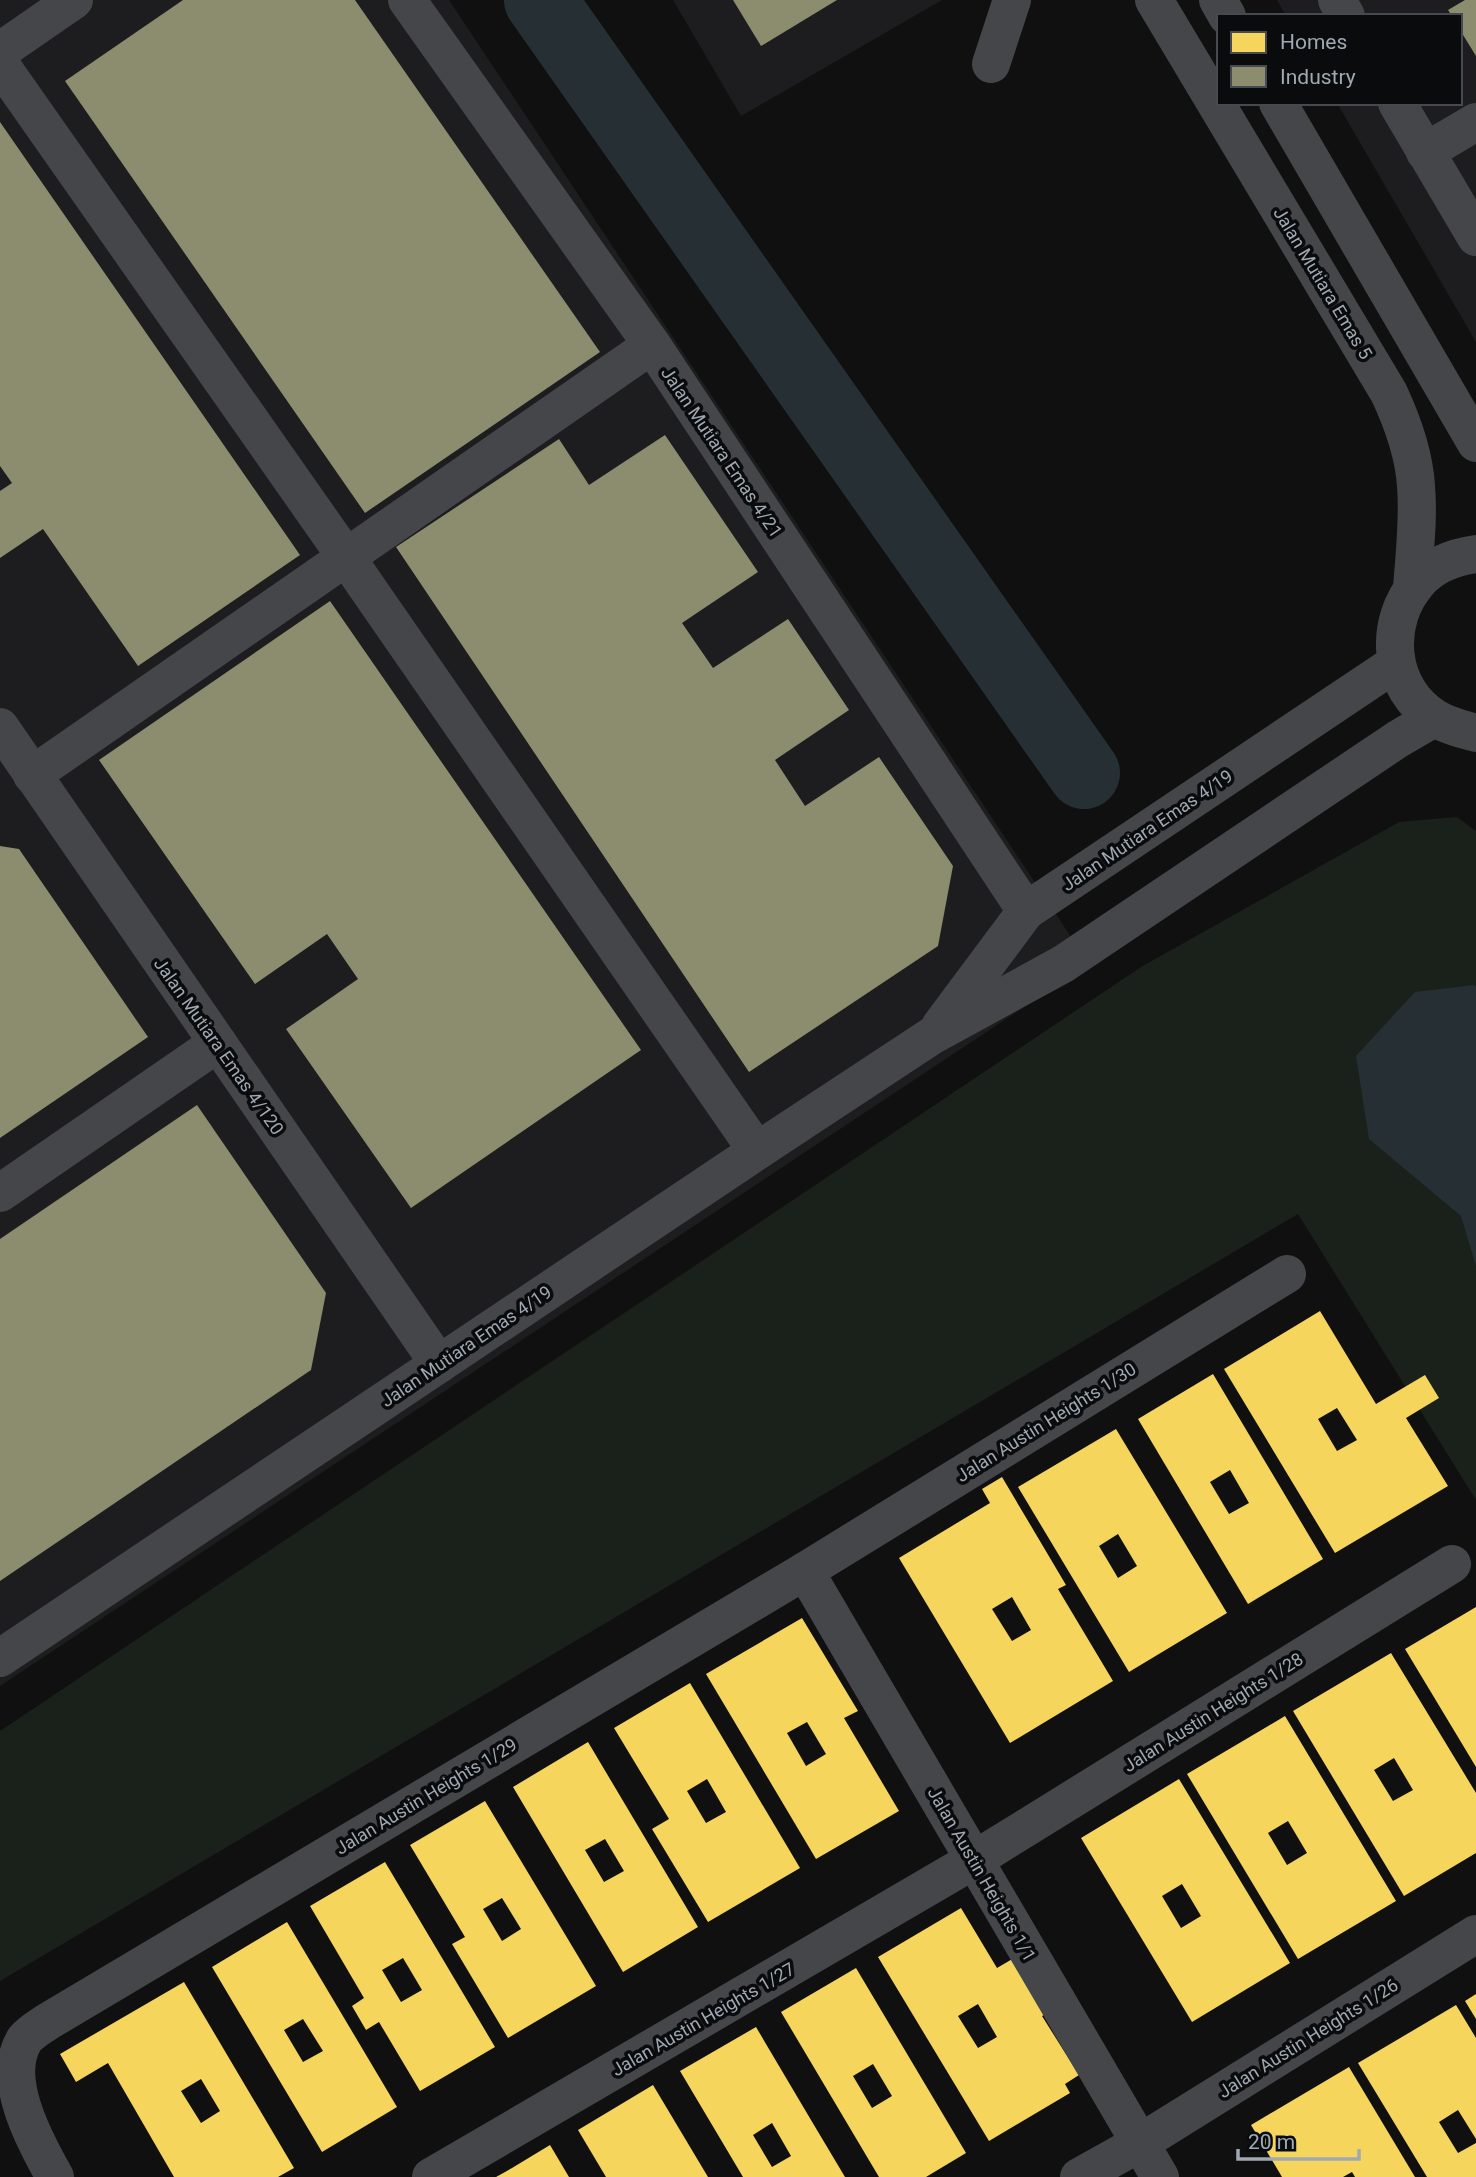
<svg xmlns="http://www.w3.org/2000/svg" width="1476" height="2177" viewBox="0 0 1476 2177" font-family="Roboto,sans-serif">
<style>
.built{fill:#1d1d1f}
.green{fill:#1a211a}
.water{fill:#252f34}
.homes{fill:#f6d55c;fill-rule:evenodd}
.industry{fill:#8c8c6e}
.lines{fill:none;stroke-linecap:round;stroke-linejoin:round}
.river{stroke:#252f34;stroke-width:72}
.minor{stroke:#444649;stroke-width:38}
.labels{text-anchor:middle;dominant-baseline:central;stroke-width:7;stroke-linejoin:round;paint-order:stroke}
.street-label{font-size:18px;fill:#9fa8b3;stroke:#0a0b0c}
</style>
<rect width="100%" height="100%" fill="#101010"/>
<g class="built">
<polygon points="0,0 449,0 1089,964 0,1686"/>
<polygon points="673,0 942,0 741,116"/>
<polygon points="1277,0 1476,0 1476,342 1337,103 1460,103 1460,16 1286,16"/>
</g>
<polygon class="green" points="1457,817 1476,831 1476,1500 1298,1214 0,1981 0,1731 1141,967 1399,822"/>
<polygon class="water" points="1474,985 1476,987 1476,1266 1461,1216 1369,1139 1356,1056 1415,992"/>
<g class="homes">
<path d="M1320,1311L1376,1404L1425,1375L1439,1398L1406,1418L1448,1486L1335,1553L1224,1369ZM1337,1408L1357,1440L1337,1451L1318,1419Z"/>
<path d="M1213,1374L1323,1559L1248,1604L1138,1419ZM1230,1470L1249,1503L1229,1514L1210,1482Z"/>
<path d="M1116,1429L1227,1613L1129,1672L1018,1487ZM1118,1534L1137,1566L1118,1578L1099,1546Z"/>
<path d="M1002,1477L1066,1585L1058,1589L1113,1681L1010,1743L899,1558L990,1503L982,1489ZM1012,1597L1031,1630L1012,1641L992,1609Z"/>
<polygon points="1476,1607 1476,1767 1405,1649"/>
<path d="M802,1618L858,1711L844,1718L899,1811L816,1859L706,1674ZM807,1722L826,1754L806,1766L787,1733Z"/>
<path d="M1391,1653L1476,1793V1853L1404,1896L1293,1711ZM1394,1758L1413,1790L1393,1801L1374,1770Z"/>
<path d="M690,1683L800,1868L708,1922L652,1829L669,1819L614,1728ZM707,1779L726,1812L706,1823L687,1791Z"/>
<path d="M1285,1716L1396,1901L1298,1959L1187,1774ZM1288,1821L1307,1853L1287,1865L1268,1833Z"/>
<path d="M588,1742L698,1927L623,1972L513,1787ZM605,1839L624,1871L604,1882L585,1850Z"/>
<path d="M1179,1779L1290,1963L1192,2022L1081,1838ZM1182,1884L1201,1916L1181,1928L1162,1896Z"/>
<path d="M485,1801L596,1986L508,2038L452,1944L465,1937L410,1845ZM502,1898L521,1929L502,1941L483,1909Z"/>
<path d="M385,1862L495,2047L420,2091L379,2022L366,2030L352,2006L364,1998L310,1906ZM403,1958L422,1990L401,2002L382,1970Z"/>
<path d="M961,1908L997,1968L1014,1958L1048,2013L1042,2016L1079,2075L1065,2084L1070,2093L989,2141L878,1957ZM978,2004L997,2037L978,2048L958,2016Z"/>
<path d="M287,1922L397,2107L322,2152L212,1967ZM303,2019L323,2051L303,2062L284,2030Z"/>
<path d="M856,1968L966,2153L926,2177H879L781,2012ZM873,2064L892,2096L872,2108L853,2076Z"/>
<path d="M184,1982L294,2168L278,2177H174L108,2063L76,2082L60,2054ZM201,2079L220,2111L201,2123L181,2091Z"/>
<polygon points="1476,1994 1476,2019 1465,2001"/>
<polygon points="1456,2005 1476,2038 1476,2139 1458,2110 1439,2122 1458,2153 1476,2143 1476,2177 1427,2177 1358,2063"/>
<path d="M756,2027L811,2120L845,2177H743L680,2071ZM772,2123L791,2156L772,2167L753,2135Z"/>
<polygon points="1349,2067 1415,2177 1355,2177 1352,2172 1343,2177 1282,2177 1251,2125"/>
<polygon points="653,2085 708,2177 606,2177 578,2130"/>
<polygon points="550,2145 569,2177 496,2177 512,2168"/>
</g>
<g class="industry">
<polygon points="183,0 355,0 600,352 365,513 65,81"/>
<polygon points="733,0 837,0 761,46"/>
<polygon points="1465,0 1476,0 1476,56 1460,30 1460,16 1452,16 1448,10"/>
<polygon points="0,122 300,555 138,666 43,529 0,558 0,491 12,483 0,466"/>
<polygon points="665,435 758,572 682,623 713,668 788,619 849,710 775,760 805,806 879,757 953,866 938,946 749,1072 396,547 559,439 589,485"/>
<polygon points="330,601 641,1050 411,1208 286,1029 358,979 327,934 255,984 99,760"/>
<polygon points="0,846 19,849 148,1037 0,1138"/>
<polygon points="197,1105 326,1293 311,1370 0,1581 0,1239"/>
</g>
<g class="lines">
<polyline class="river" points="540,0 1084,773"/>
<g class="minor">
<polyline points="407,0 652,345 1026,911"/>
<path d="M1154,0L1389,393C1403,423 1414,453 1416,486C1419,520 1414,556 1412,590"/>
<polyline points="1218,0 1227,16"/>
<polyline points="1337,0 1346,16"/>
<polyline points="0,51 74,0"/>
<polyline points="0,64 346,557 757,1151"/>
<polyline points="991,64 1012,0"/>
<polyline points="1278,103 1476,443"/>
<polyline points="1397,103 1476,237"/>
<polyline points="1425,152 1476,122"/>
<path d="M1476,554C1455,557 1433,565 1419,581C1382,622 1388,689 1435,718C1448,726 1461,729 1476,733"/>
<polyline points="0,727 439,1364"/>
<polyline points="32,775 652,345"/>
<polyline points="941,1025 1026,911 1396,663"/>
<polyline points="0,1193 218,1043"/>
<polyline points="805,1571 1160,2177"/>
<polyline points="0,1658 757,1151 933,1035 1063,964 1398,739 1434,718"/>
<path d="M55,2177C34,2140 0,2077 25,2039C31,2032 40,2027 47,2022L805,1571L1287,1274"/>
<polyline points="431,2177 974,1860 1452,1564"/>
<polyline points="1079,2177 1140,2143 1476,1934"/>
</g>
</g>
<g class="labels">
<g class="street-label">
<text transform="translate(1323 283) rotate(59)">Jalan Mutiara Emas 5</text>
<text transform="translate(722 452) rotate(56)">Jalan Mutiara Emas 4/21</text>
<text transform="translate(1147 830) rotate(-34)">Jalan Mutiara Emas 4/19</text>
<text transform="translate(219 1046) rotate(55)">Jalan Mutiara Emas 4/120</text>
<text transform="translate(466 1346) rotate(-34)">Jalan Mutiara Emas 4/19</text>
<text transform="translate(1046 1422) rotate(-32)">Jalan Austin Heights 1/30</text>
<text transform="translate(1213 1712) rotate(-32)">Jalan Austin Heights 1/28</text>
<text transform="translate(426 1796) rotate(-31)">Jalan Austin Heights 1/29</text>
<text transform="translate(982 1874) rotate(60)">Jalan Austin Heights 1/1</text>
<text transform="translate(703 2019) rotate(-30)">Jalan Austin Heights 1/27</text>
<text transform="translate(1308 2038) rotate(-32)">Jalan Austin Heights 1/26</text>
</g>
</g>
<rect x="1217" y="14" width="245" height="91" fill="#0a0b0c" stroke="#464a4f" stroke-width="2"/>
<rect x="1231" y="32" width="35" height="21" fill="#f6d55c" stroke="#464a4f" stroke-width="2"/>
<text x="1280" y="49" font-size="21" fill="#9fa8b3">Homes</text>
<rect x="1231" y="66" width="35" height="21" fill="#8c8c6e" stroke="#464a4f" stroke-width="2"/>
<text x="1280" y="84" font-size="21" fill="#9fa8b3">Industry</text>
<path d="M1238 2149v10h121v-10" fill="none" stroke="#9fa8b3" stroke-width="3.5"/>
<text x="1248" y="2149" font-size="21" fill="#9fa8b3" stroke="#0a0b0c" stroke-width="5" paint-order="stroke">20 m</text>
</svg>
